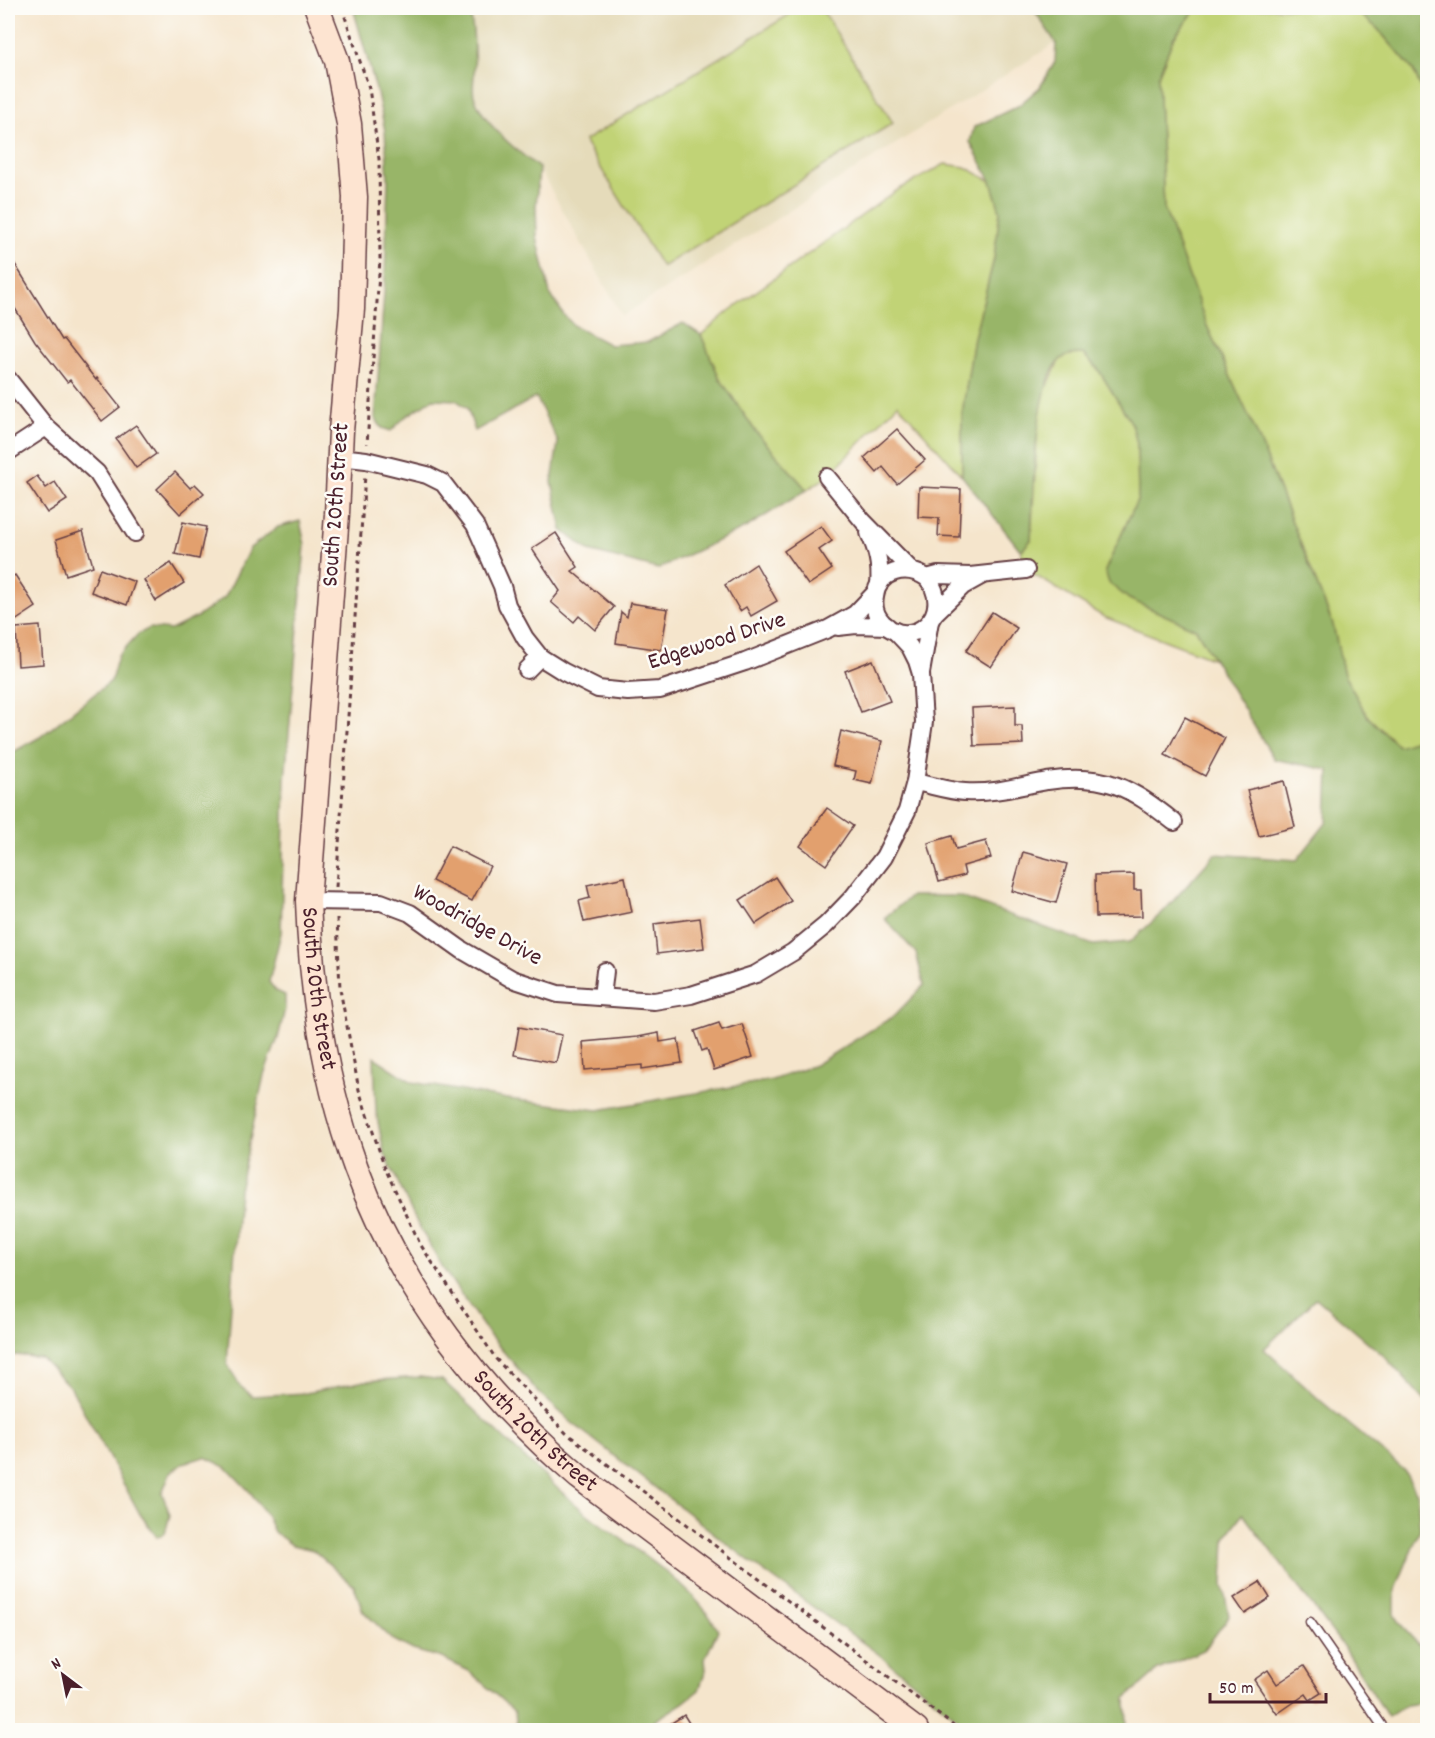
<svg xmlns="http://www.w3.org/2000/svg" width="1435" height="1738" viewBox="0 0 1435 1738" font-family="Dekko,sans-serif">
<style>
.built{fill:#e5dbba}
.green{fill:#c1d376;stroke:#867950;stroke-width:1.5}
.forest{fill:#98b567;stroke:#716a49;stroke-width:1.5}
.building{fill:#e2a06e}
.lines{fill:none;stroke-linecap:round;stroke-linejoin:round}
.service-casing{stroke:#643d43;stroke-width:11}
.minor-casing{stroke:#643d43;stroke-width:20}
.secondary-casing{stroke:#643d43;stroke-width:27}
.path{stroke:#643d43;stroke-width:3;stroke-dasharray:4.5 4.5;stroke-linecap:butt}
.service{stroke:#fff;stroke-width:8}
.minor{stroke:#fff;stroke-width:16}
.secondary{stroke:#fde4d1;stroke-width:24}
.labels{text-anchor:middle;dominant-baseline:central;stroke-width:5;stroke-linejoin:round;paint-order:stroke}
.street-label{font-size:24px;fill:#4a1f2b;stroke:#fdfcf7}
</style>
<rect width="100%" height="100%" fill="#fdfcf7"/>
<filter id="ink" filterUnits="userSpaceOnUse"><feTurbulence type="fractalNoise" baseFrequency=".0167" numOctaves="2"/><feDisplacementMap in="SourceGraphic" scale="12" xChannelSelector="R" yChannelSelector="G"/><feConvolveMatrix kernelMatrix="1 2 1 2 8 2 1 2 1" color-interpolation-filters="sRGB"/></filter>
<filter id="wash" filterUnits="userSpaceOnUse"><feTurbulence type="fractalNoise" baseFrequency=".008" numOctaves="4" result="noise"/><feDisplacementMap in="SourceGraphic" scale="24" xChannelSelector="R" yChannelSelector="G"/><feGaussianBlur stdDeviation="1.35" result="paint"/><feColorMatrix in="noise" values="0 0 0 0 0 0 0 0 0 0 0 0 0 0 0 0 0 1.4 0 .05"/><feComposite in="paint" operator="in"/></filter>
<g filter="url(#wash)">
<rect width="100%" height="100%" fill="#f5e5cc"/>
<polygon class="built" points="425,8 1033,8 1056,43 622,316 539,168 508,143 485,115"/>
<g class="green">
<polygon points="800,8 821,8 893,123 662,267 584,141"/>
<polygon points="1197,8 1352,8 1377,28 1413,70 1427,101 1427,737 1399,746 1368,717 1344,675 1333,625 1257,434 1207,326 1164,208 1158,76 1174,37"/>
<polygon points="945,164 965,167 991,181 1000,211 994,259 974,338 962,414 962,476 898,404 827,477 807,490 756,432 720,379 701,335 729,311 896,191"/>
<polygon points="1083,354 1098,369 1133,424 1137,444 1138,498 1105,571 1129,599 1196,629 1214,659 1104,617 1026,570 1021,551 1031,540 1038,422 1045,391 1059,361 1067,355"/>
</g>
<g class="forest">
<path d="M353,8H469C474,28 475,52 474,73C474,80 472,89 474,96C484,125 516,150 539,168L536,206L537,237L550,294L564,315L574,326L610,345L648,342L683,323L701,335L720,379L756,432L807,490L747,527L658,569L589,551L562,530L552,482L558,442L536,397L475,431L467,408L456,400L433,399L405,417L391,431L382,428L375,418L385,280L388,179L385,131L377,93Z"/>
<path d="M1033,8H1197L1174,37L1158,76L1164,208L1207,326L1257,434L1333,625L1344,675L1368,717L1398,746L1427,737V1403L1384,1356L1316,1298L1264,1349L1321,1401L1403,1469L1417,1493L1420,1530L1395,1591V1615L1405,1630L1422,1648L1427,1650V1702L1406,1705L1388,1717L1345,1649L1243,1514L1225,1538L1223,1585L1229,1616L1205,1649L1158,1670L1126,1698L1127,1727L1125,1730H972L877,1653L752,1563L571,1422L537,1391L490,1336L442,1267L415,1219L384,1152L376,1112L374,1057L412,1082L508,1099L598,1110L772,1080L815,1065L894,1016L924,985L916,953L884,918L911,896H958L1093,945L1130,942L1164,911L1215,854L1297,860L1327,822L1329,770L1274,759L1196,629L1129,599L1109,583L1105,571L1138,498L1137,444L1132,424L1098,369L1083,354C1075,354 1068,354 1061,359C1033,384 1033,502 1031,540L1021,551L962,476V414L974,338L994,259L1000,211L991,181L970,142L974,127L1018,106L1040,87L1055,62L1056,43Z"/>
<polygon points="1352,8 1427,8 1427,101 1413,70 1377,28"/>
<path d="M300,521L305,545L285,780L281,933L269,982L276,991L285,995V1009L278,1038L264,1075L239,1190L227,1364L240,1386L252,1396L306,1393L365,1381L420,1377L442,1380C489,1423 533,1468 581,1509C626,1546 690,1578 718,1630L705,1659L706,1670L699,1690L683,1703L642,1729L634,1730H517L515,1712L469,1671L442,1658L413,1650L392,1639L363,1611L354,1586L313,1550L292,1545L274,1532L266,1515L251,1493L226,1467L205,1457L183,1463L170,1473L162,1493L170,1515L165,1533L157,1537L140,1514L71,1388L41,1358L16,1355L8,1357V755L40,737L111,681L118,656L138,634L150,628L171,630L197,617L225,597L250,548L278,527Z"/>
</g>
<g id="blocks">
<g class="building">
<polygon points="8,253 62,340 64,339 96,380 97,378 120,407 102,421 70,380 67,382 35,341 8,297"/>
<polygon points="136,425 156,454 136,468 116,439"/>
<polygon points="897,429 925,460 897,484 883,467 877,473 864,458"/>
<polygon points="175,472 190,488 195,484 204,493 180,514 157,489"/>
<polygon points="37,476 46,488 55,482 67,500 47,513 27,483"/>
<polygon points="919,487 961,489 959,537 938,536 939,518 918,517"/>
<polygon points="183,522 206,527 199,559 175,554"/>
<polygon points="821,526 832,541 819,550 832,569 808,585 784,551"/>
<polygon points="83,531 93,566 66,575 56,540"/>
<polygon points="556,533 578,567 572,571 614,607 595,630 579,616 574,622 551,602 560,591 532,549"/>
<polygon points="171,563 184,583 156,601 144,580"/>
<polygon points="756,564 777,601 751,616 746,607 740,611 725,585"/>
<polygon points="100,569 135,582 127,605 91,592"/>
<polygon points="15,575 36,607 15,621 8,609 8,580"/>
<polygon points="630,603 668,609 661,650 616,643 621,612 627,617"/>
<polygon points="992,612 1017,628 991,667 966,651"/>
<polygon points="40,626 43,664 18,666 16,628"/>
<polygon points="873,660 890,701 861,712 845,671"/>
<polygon points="1015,706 1015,726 1022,726 1023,744 974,746 972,708"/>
<polygon points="1185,717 1225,738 1205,776 1165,755"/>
<polygon points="841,731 882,741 872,784 854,780 856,771 833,766"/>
<polygon points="1284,781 1295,827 1259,836 1247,790"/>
<polygon points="827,808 853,826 826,865 800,846"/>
<polygon points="952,836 956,849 986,841 991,858 963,866 965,875 939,882 928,843"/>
<polygon points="450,846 490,866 472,901 432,881"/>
<polygon points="1023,852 1067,864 1056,903 1012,891"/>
<polygon points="1134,874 1134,890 1141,890 1142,916 1096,917 1095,875"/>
<polygon points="625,877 632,912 584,922 579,901 590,898 587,885"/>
<polygon points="775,877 791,901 756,924 740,900"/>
<polygon points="700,918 704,948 657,954 654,924"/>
<polygon points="719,1023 722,1030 742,1024 753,1057 714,1070 707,1049 702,1051 695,1031"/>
<polygon points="519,1027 562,1035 556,1063 514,1055"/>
<polygon points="659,1033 660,1042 678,1039 682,1063 642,1069 642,1065 585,1070 583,1042 638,1037"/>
<polygon points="1260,1582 1270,1598 1245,1614 1234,1598"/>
<polygon points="1304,1666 1321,1693 1310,1700 1306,1694 1277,1714 1254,1680 1268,1670 1277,1684"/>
<polygon points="684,1715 694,1731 659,1731"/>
</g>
</g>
</g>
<g filter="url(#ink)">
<use href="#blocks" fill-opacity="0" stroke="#643d43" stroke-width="1.5"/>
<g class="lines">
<g class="service-casing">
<polyline id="service" points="1310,1622 1385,1730"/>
</g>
<g class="minor-casing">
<g id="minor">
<polyline points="8,379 46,427 97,473 135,533"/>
<polyline points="8,452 46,427"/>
<polyline points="340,457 366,460 427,475 443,483 475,525 502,586 507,605 525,638 540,657 564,672 598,689 628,692 660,690 745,662 828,629 855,614 875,593"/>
<polyline points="827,477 863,521 911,570"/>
<path d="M869,533C877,550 881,565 879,585"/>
<path d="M927,578C956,614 911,652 883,623C876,616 873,607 875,597C878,570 907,564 927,578L938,575L970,576L1026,570"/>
<polyline points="935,613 963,586 981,576"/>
<polyline points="838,627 856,625 887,626"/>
<polyline points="527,670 540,657"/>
<polyline points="921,673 930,621"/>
<path d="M915,782C931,785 948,791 965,792C993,794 1020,786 1047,781C1105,772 1131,788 1174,822"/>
<polyline points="308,901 381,902 410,913 462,950 512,979 558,994 654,1001 691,995 756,974 793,952 826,925 853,897 884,857 907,811 915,782 924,722 921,674 917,661 910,647 895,631"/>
<polyline points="602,997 605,971"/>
</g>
</g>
<g class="secondary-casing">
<g id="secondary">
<path id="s1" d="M317,8L337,61L349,124L355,197L352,309L341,431L337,514L308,901C311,992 325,1083 356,1168C400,1288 482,1395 579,1477L916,1730"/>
</g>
</g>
<g class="path">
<polyline points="342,8 369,88 379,159 380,259 367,444"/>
<polyline points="336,887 365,475"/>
<polyline points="337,918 340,989 359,1090 385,1168 420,1244 496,1359 566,1433 959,1730"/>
</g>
<use href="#service" class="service"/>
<use href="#minor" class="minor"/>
<use href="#secondary" class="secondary"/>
</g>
</g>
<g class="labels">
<g class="street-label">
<text transform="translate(337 505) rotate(-86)">South 20th Street</text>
<text transform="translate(717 642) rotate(-18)">Edgewood Drive</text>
<text transform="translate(477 926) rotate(29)">Woodridge Drive</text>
<text stroke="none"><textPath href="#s1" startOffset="988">South 20th Street</textPath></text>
<text stroke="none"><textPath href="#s1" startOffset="1494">South 20th Street</textPath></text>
</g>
</g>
<rect width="1435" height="1738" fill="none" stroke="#fdfcf7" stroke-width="30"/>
<g transform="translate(63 1675) rotate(328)" stroke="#fdfcf7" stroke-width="4.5" paint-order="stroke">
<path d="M0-4.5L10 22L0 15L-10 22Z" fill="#4a1f2b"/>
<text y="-9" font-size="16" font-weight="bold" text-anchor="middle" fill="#4a1f2b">N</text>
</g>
<path d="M1210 1693v9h116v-9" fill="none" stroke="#4a1f2b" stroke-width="3"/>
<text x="1219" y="1693" font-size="18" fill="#4a1f2b" stroke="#fdfcf7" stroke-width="4.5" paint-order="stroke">50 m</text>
</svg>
